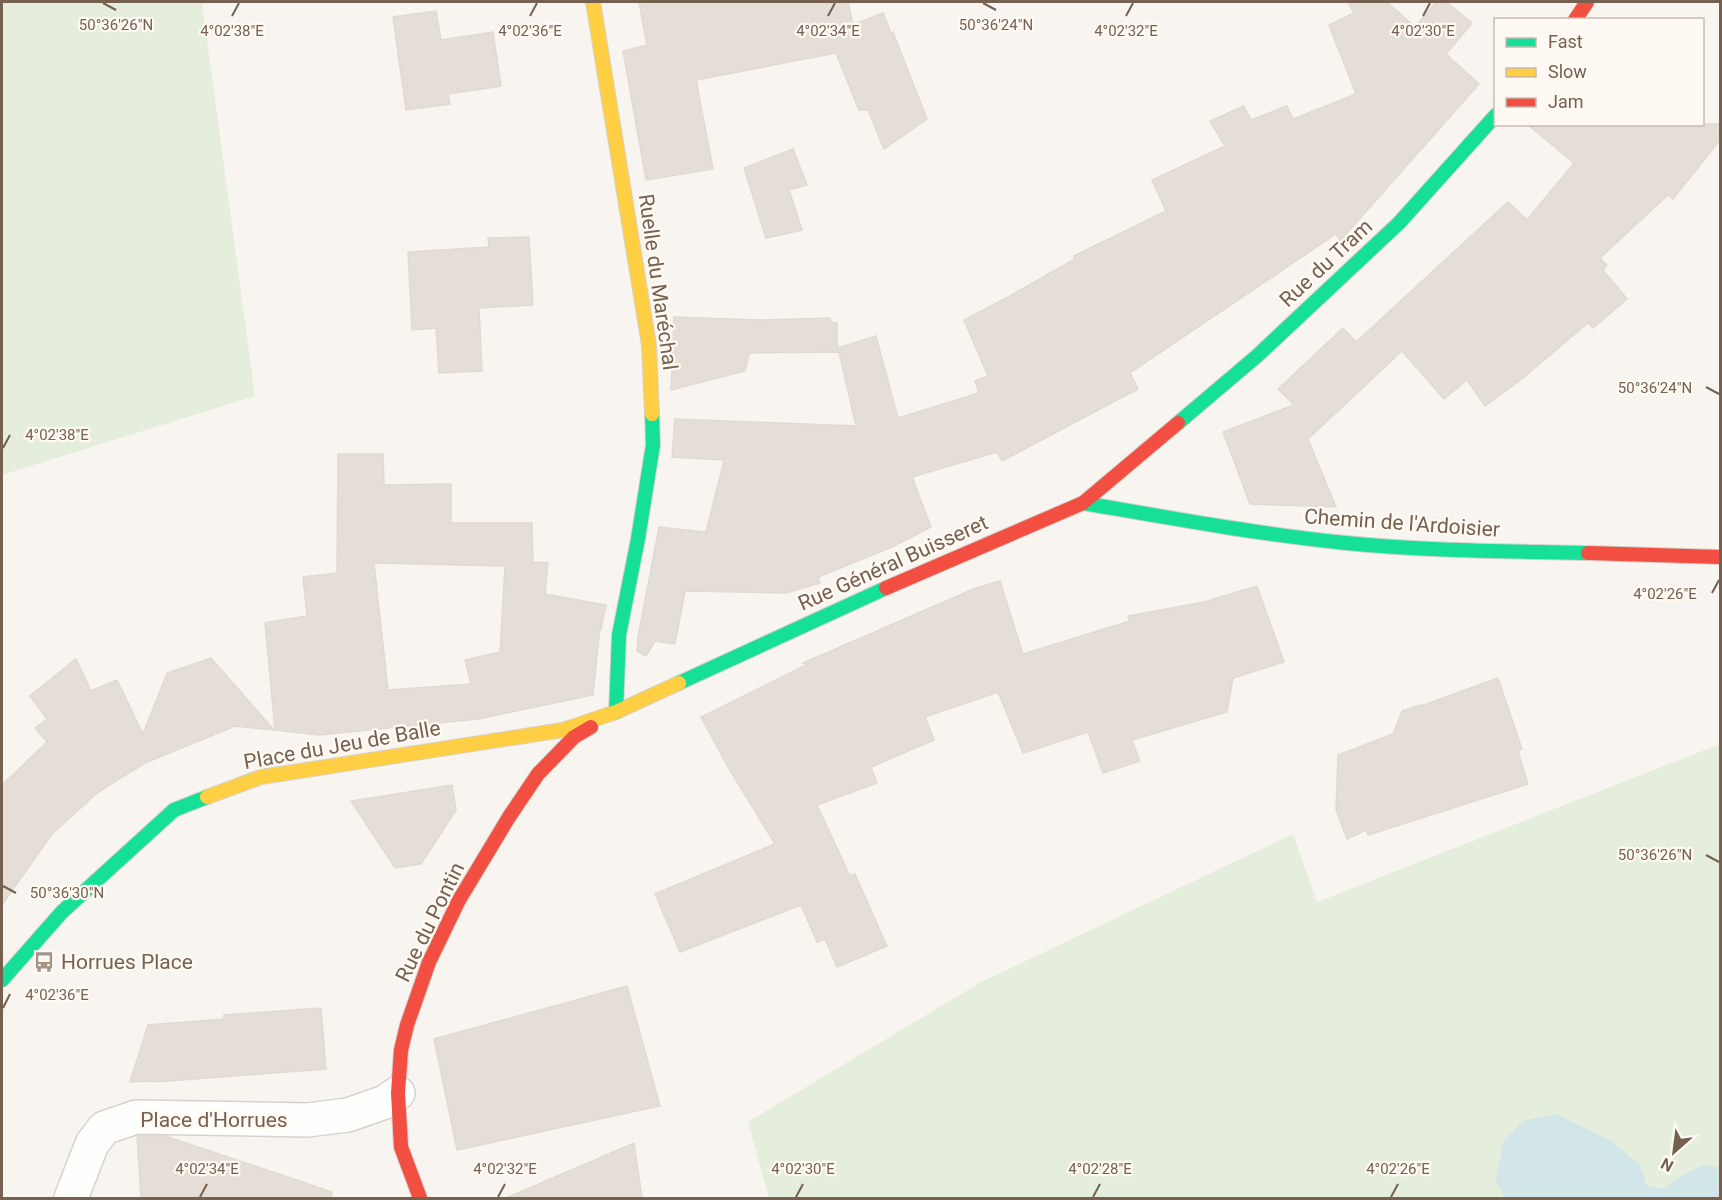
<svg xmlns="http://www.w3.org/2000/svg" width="1722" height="1200" viewBox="0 0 1722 1200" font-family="Roboto,sans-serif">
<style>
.green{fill:#e5eedc}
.water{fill:#d2e5e8}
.building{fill:#e5ded7;stroke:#e1dad2;stroke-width:1.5;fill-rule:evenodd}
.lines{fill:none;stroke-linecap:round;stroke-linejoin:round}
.street-casing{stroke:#d7d2ce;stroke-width:36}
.fast-casing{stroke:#d6d1ca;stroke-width:16}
.slow-casing{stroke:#d6d1ca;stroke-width:16}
.jam-casing{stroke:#d6d1ca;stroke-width:16}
.street{stroke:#fefefd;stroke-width:33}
.fast{stroke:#16e098;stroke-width:14}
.slow{stroke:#ffcf43;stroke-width:14}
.jam{stroke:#f24e42;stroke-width:14}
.ticks{fill:none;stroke:#766050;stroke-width:2}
.labels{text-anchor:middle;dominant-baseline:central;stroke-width:4.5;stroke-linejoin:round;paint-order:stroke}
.street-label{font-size:21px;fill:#766050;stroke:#fefaf3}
.poi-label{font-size:21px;fill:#766050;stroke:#fefaf3;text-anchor:start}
.ticks-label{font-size:15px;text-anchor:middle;fill:#766050;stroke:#fefaf3;stroke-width:4.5;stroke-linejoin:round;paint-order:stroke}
</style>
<rect width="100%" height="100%" fill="#f8f5f0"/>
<g class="green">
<polygon points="2,2 202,2 255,396 2,475"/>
<polygon points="1720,744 1720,1198 769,1198 748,1122 981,982 1293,834 1317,902"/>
</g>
<polygon class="water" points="1556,1114 1611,1141 1639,1164 1647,1186 1664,1189 1683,1175 1703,1165 1720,1168 1720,1198 1505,1198 1496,1181 1503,1142 1523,1121"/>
<g class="building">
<polygon points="639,2 848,2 853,25 883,13 891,33 893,32 927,119 884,149 868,110 859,110 836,53 696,80 713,169 646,180 623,51 647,45"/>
<polygon points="1348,2 1387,2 1415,27 1436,2 1446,2 1472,23 1446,54 1479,84 1340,241 1336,234 1130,373 1138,389 1002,461 997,452 912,477 931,527 892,547 818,577 820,583 786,593 685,591 675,644 655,641 646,656 637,651 638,637 659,527 706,532 724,460 672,457 675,419 856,426 839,352 749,353 745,371 671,390 674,317 760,320 830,318 831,322 837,323 837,343 838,348 876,336 898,418 979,393 975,381 988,376 964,320 1008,297 1075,259 1074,256 1166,211 1152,180 1225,146 1210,121 1244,106 1251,120 1287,106 1293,119 1356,94 1329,25 1354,13"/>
<polygon points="436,11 441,40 493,32 501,86 448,94 450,104 406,110 393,17"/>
<polygon points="1527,124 1720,124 1720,140 1673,199 1668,195 1600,258 1607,265 1603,270 1627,299 1593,328 1588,323 1518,382 1485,406 1467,380 1444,399 1402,351 1308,439 1336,507 1250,504 1223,432 1294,405 1278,389 1343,328 1356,342 1508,202 1527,220 1574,163"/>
<polygon points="793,149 807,185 789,190 802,230 766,238 744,168"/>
<polygon points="529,237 533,305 479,308 482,371 439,373 436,328 412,330 408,252 489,247 488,238"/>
<path d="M338,454H383L384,485L451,484V523H532L533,562L548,563L545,594L606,605L601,629L600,628L593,695L478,719L319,735L275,730L265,623L307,616L303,577L337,573ZM374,563L505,566L500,652L465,660L471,684L388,690Z"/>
<polygon points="1000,581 1023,654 1130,621 1128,616 1204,602 1257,586 1284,662 1233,678 1227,712 1132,740 1140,761 1103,773 1088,732 1023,753 998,692 925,717 934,740 871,767 877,783 817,805 850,876 855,874 887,946 837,967 825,939 817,942 801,905 680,952 655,894 775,844 729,769 701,717 808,664 803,663 976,588"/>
<polygon points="211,658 274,730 235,726 145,763 119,779 95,795 52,834 2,905 2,785 47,742 35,728 47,719 30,696 76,659 91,691 117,680 143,734 167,673"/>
<polygon points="1498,678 1522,749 1518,751 1528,784 1368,835 1366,830 1347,839 1336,810 1338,755 1393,734 1402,711 1420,705 1421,706"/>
<polygon points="452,785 456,810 421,864 395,868 351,801"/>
<polygon points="627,986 660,1106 457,1150 434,1039"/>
<polygon points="321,1008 326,1069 156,1082 156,1081 130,1082 148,1025 224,1019 224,1015"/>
<polygon points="137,1136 165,1136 332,1192 331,1198 141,1198"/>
<polygon points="634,1143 642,1198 506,1198"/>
</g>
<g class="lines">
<g class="street-casing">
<polyline id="street" points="71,1198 92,1144 104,1128 136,1117 307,1120 348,1115 385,1102 398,1093"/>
</g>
<g class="fast-casing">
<g id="fast">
<polyline points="1178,423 1257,356 1399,223 1496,115"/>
<path d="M1083,503C1170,518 1257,534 1346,543C1426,551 1507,551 1588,553"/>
<polyline points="679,683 886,588"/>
<polyline points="616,712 619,635 638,539 653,445 652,414"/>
<polyline points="2,980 62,912 174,810 207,797"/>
</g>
</g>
<g class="slow-casing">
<g id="slow">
<polyline points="593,2 649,345 652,414"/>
<polyline points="207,797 261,777 563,730 616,712 679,683"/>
</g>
</g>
<g class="jam-casing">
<g id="jam">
<polyline points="1575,20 1587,2"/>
<polyline points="1588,553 1720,557"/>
<polyline points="886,588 1083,503 1178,423"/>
<polyline points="420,1198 401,1147 398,1093 401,1050 407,1025 429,962 459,900 509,817 538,774 574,737 591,727"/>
</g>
</g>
<use href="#street" class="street"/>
<use href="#fast" class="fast"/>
<use href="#slow" class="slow"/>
<use href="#jam" class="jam"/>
</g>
<path class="ticks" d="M103,3L116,10M983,3L996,10M232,16L239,3M530,16L537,3M828,16L835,3M1126,16L1133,3M1423,16L1430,3M1706,387L1719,394M3,448L10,435M1712,593L1719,580M1706,855L1719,862M3,886L16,893M3,1008L10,994M200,1197L207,1184M498,1197L505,1184M796,1197L803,1184M1093,1197L1100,1184M1391,1197L1398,1184"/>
<defs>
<g id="bus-bare" transform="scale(1.62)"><path d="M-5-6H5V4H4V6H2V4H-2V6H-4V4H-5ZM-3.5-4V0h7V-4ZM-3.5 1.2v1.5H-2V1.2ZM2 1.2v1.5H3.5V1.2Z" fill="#a49488" stroke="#fefaf3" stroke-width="2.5" paint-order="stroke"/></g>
</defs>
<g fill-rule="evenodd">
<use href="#bus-bare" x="44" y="962"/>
</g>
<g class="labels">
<g class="street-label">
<text transform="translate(1326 263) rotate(-43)">Rue du Tram</text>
<text transform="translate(658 282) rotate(82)">Ruelle du Maréchal</text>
<text transform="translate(1402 523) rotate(4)">Chemin de l'Ardoisier</text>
<text transform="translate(893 563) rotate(-24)">Rue Général Buisseret</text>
<text transform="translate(342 745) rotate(-10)">Place du Jeu de Balle</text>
<text transform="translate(430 922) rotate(-64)">Rue du Pontin</text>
<text x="214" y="1120">Place d'Horrues</text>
</g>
<g class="poi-label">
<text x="61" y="962">Horrues Place</text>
</g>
</g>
<g class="ticks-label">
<text x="116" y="30">50°36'26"N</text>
<text x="996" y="30">50°36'24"N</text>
<text x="232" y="36">4°02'38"E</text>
<text x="530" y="36">4°02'36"E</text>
<text x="828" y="36">4°02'34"E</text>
<text x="1126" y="36">4°02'32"E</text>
<text x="1423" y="36">4°02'30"E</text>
<text x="1655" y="393">50°36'24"N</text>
<text x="57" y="440">4°02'38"E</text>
<text x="1665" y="599">4°02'26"E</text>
<text x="1655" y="860">50°36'26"N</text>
<text x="67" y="898">50°36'30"N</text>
<text x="57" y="1000">4°02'36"E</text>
<text x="207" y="1174">4°02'34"E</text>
<text x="505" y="1174">4°02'32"E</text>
<text x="803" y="1174">4°02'30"E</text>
<text x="1100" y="1174">4°02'28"E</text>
<text x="1398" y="1174">4°02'26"E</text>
</g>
<rect width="1722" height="1200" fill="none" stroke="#766050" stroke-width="6"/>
<rect x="1494" y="18" width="210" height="108" fill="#fefaf3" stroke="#c8bcb2" stroke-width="1.5"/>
<rect x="1506" y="38" width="30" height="9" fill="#16e098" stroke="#c8bcb2" stroke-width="1.5"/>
<text x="1548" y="48" font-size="18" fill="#766050">Fast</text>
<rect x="1506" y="68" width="30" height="9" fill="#ffcf43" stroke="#c8bcb2" stroke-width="1.5"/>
<text x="1548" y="78" font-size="18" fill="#766050">Slow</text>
<rect x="1506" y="98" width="30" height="9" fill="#f24e42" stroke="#c8bcb2" stroke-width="1.5"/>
<text x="1548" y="108" font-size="18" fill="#766050">Jam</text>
<g transform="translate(1674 1152) rotate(208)" stroke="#fefaf3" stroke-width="4.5" paint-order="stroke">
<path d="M0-4.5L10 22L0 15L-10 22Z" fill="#766050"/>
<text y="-9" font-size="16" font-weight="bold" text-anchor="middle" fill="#766050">N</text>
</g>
</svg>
